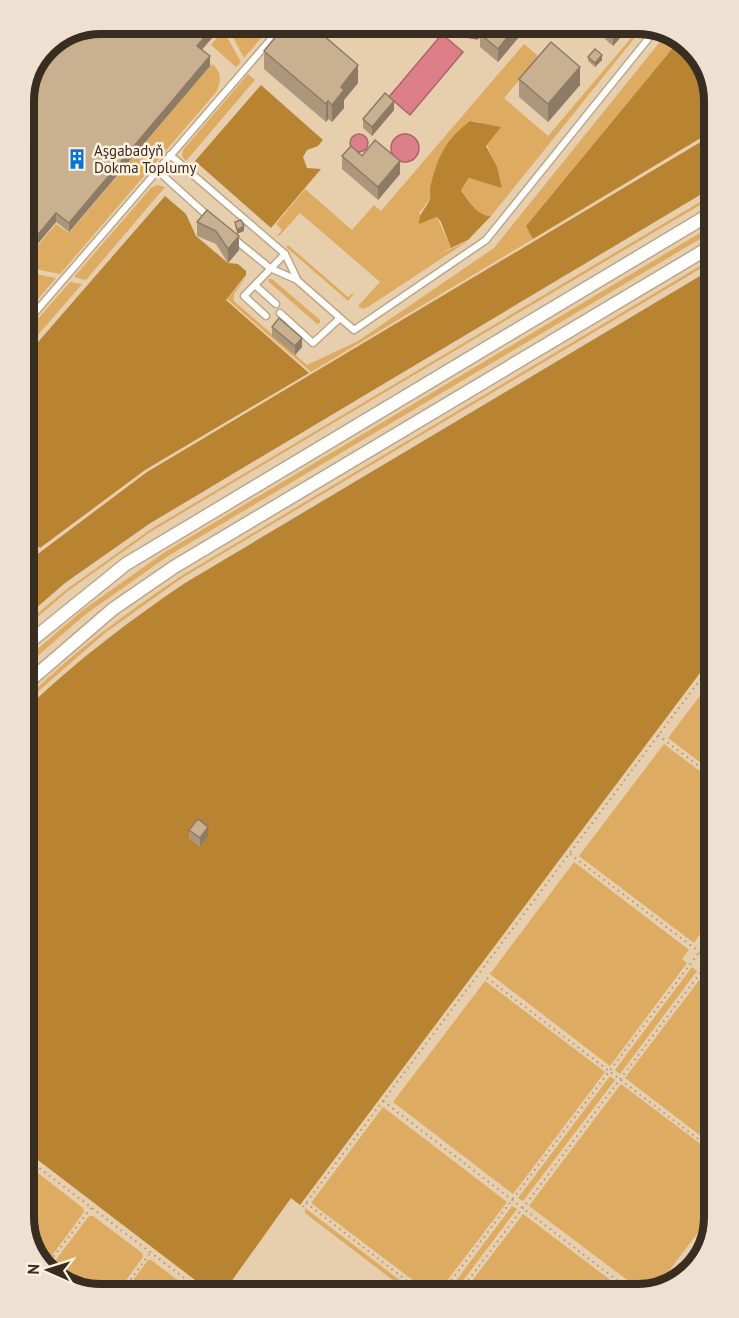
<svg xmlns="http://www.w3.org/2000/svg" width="739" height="1318" viewBox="0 0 739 1318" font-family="'PT Sans',sans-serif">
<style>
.green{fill:#deab63}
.forest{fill:#b98432}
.water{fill:#dd7f88;stroke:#ab6669;stroke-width:1.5}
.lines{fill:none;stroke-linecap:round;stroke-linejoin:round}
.lane-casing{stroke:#bea686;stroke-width:9}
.street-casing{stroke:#bea686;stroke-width:15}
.path{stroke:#ad997e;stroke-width:2;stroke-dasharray:1.5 4.5;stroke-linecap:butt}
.lane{stroke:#fff;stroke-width:6}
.street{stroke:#fff;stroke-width:12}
.wall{fill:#ad977c}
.shaded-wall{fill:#8d7b65}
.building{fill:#c9b090;stroke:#8d7b65;stroke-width:1.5}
.labels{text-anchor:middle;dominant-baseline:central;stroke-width:5;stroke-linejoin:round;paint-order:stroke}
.poi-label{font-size:15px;fill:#372d20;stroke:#fef1e0;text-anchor:start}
.rim{fill:none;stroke:#372d20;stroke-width:8}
</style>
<rect width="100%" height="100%" fill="#e7cead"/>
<g class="green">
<polygon points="229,24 273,24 244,58 227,26"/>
<path d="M643,24L645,25L491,216C477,216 468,200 461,189L470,178L502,187L479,122L470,121L434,176L430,199L419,213L428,221L437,217L451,248L431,258L468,241L368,307L363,309L358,306L380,282L300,213L280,235L277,236L282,230L276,224L305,189L352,230L374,205L381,211L524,44L539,57L504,98L548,136Z"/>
<polygon points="223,30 241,62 236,67 211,45"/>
<polygon points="667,33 681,38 526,226 533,239 311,372 227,299 247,276 234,294 234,301 307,365 358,341 494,248"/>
<path d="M212,64C222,72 221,80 217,91L60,274L25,267V261L56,224L69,233Z"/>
<polygon points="248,74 255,80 186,161 182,156 183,150"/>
<polygon points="157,185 165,187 86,280 74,277 151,188"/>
<polygon points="710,196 710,199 152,531 68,591 27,626 27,622 67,589 151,529"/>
<polygon points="710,227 710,233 168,556 86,614 27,665 27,658 83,610 165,552"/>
<polygon points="288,245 348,297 355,292 348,301 286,247"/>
<path d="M710,260V263L182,578L105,633L27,701V698C74,651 126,613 181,576Z"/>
<polygon points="25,272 56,278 25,314"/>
<polygon points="268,279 272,279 320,320 320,323 317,324 269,282"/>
<polygon points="70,282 82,284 25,350 35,332 36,321"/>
<polygon points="712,680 713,772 668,738"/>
<polygon points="664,744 713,781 713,929 706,938 700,934 694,943 579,856"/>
<polygon points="574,862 689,950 682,959 687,963 610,1066 490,974"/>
<polygon points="692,967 697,971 620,1074 615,1070"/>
<polygon points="714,972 714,1146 625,1078 703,975 708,979"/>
<polygon points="485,981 605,1072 513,1194 393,1102"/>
<polygon points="610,1076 615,1080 523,1201 518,1198"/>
<polygon points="621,1084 715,1155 715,1210 656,1288 638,1288 529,1206"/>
<polygon points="383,1107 507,1202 440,1290 426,1290 311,1203"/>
<polygon points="34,1170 83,1208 84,1212 47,1262 43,1262 30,1246 30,1171"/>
<polygon points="512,1206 517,1209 456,1290 449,1290"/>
<polygon points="305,1208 414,1291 407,1291 305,1213"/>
<polygon points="523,1214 621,1288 465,1290"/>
<path d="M89,1216H93L142,1253L143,1257L116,1294C89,1294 72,1286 52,1270V1265Z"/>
<polygon points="148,1260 151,1260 195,1293 123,1294"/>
</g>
<g class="forest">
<polygon points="681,38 709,72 709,133 533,239 526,226"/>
<polygon points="261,85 323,140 318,146 307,150 303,157 307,168 321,169 271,228 195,161"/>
<path d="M470,121L501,127L486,146L497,167L502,188L469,178L461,190C468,200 477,216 491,216L468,240L451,248L441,222L437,217L419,224C419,212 426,209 430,199C431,194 429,189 431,184C439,154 445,141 470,121Z"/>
<polygon points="709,137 710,189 149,524 65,583 27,616 27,562 147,472"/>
<polygon points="165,196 186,214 196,236 228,263 238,264 246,271 246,275 226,300 309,373 145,470 40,548 26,536 25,357"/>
<path d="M710,270L712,657L300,1205L291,1198L223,1293H212L30,1154L27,708C76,661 129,621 185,583Z"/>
</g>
<g class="water">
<polygon points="458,24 492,24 490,30 477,39 466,37"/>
<polygon points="442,34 463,52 410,115 389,97"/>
<circle cx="405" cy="148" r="14"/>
<circle cx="359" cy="143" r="9"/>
</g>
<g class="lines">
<g class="lane-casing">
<g id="lane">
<polyline points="170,155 285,254 297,279"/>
<polyline points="157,170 210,218"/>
<polyline points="233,238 270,268 297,280 354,330 486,240 656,29"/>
<polyline points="255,285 276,304"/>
<polyline points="280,313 313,343 340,318"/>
<polyline points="266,316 244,296 285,254"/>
<polyline points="25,324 284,24"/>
</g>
</g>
<g class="street-casing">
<g id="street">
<polyline points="27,644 126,564 710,214"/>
<polyline points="27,683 113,609 174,567 710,247"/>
</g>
</g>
<g class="path">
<polyline points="658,735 713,777"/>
<polyline points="570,854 714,963"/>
<polyline points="487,978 714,1151"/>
<polyline points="383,1101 627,1288"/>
<polyline points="30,1161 204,1293"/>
<polyline points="306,1203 420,1291"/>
<polyline points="303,1207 712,664"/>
<polyline points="46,1266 91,1208"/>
<polyline points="668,1288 712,1229"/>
<polyline points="444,1290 713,934"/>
<polyline points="461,1290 713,956"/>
<polyline points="120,1294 150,1253"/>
</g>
<use href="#lane" class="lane"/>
<use href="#street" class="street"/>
</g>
<g class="wall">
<polygon points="102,24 224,24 202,50 210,66 69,232 56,222 25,259"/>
<polygon points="524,24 524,31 498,62 480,47 480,34 496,34"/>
<polygon points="588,24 632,24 613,46"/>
<polygon points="264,51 358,83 344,100 344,108 332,122 328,119 326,122 264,69"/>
<polygon points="588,57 602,60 595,67 588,61"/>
<polygon points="519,79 580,85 548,122 519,97"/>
<polygon points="394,110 372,136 363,128 363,119"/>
<polygon points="342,156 362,156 400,174 378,200 342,169"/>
<polygon points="207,210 239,250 228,263 216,244 197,236 197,222"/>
<polygon points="272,327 302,347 295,355 272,336"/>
<polygon points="189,830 208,836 200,847 189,839"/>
</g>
<g class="shaded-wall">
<polygon points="216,24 224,24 197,55 197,46"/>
<polygon points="518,24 524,24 524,31 498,62 498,49"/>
<polygon points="617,24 632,24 613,46 613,28"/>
<polygon points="602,55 602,60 595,67 595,63"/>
<polygon points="210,56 210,66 69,232 69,223"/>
<polygon points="358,65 358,83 344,100 344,108 332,122 332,105 341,87"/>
<polygon points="580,67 580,85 548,122 548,104"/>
<polygon points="328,101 328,119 326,122 326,104"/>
<polygon points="394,101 394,110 372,136 372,127"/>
<polygon points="400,161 400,174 378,200 378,187"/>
<polygon points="56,213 56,222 25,259 25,250"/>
<polygon points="244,226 244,231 237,234 237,230"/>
<polygon points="239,236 239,250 228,263 228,249"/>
<polygon points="302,338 302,347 295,355 295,346"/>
<polygon points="31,531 31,545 26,550 26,537"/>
<polygon points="208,827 208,836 200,847 200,838"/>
</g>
<g class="building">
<polygon points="102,24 216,24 197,46 210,56 69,223 56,213 25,250 24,97 47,46"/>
<polygon points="286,24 310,24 358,65 341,87 344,90 332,105 328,101 326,104 264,51"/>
<polygon points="504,24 518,24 498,49 480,34 487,26 496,34"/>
<polygon points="609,24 617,24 613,28"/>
<polygon points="551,42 580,67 548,104 519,79"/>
<polygon points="595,49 602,55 595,63 588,57"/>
<polygon points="385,93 394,101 372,127 363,119"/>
<polygon points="375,140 400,161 378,187 342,156 351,146 362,156"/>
<polygon points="207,210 239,236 228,249 216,231 197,222"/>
<polygon points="241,220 244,226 237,230 235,222"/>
<polygon points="279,318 302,338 295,346 272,327"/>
<polygon points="26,528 31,531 26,537"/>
<polygon points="198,819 208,827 200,838 189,830"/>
</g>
<defs>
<g id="building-bare" transform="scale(1.62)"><path d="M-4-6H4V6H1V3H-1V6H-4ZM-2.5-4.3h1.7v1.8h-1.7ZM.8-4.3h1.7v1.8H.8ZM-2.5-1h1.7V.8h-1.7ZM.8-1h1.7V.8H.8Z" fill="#0274db" stroke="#fef1e0" stroke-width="2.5" paint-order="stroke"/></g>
</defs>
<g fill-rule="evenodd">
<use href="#building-bare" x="77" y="159"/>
</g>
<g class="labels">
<g class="poi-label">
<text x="94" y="150">Aşgabadyň<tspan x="94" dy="17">Dokma Toplumy</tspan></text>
</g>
</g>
<path d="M0 0H739V1318H0ZM101 34H637A67 67 0 0 1 704 101V1217A67 67 0 0 1 637 1284H101A67 67 0 0 1 34 1217V101A67 67 0 0 1 101 34Z" fill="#eee1d1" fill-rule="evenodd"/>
<path class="rim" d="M101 34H637A67 67 0 0 1 704 101V1217A67 67 0 0 1 637 1284H101A67 67 0 0 1 34 1217V101A67 67 0 0 1 101 34Z"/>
<g transform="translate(48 1270) rotate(273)" stroke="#fef1e0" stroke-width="4.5" paint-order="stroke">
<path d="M0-4.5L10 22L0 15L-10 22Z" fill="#372d20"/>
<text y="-9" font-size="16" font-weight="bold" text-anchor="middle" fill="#372d20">N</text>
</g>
</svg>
